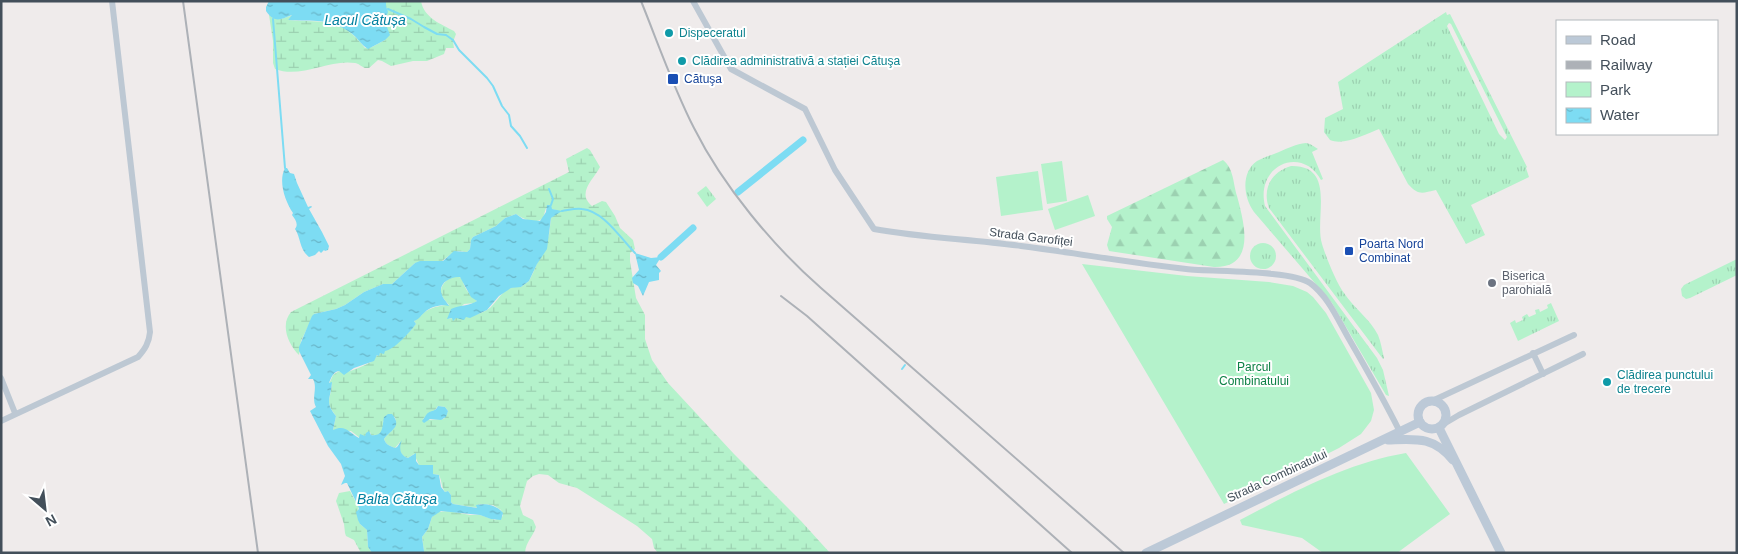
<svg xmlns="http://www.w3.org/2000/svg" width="1738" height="554" viewBox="0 0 1738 554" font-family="Helvetica,sans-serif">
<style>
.grass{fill:url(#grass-tufts);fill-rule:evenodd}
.forest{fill:url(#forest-firs)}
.wetland{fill:url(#wetland-marsh);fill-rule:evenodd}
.green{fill:#b4f2cb}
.water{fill:url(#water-ripples)}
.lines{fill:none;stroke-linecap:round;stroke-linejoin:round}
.stream{stroke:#7ddcf3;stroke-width:2}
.canal{stroke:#7ddcf3;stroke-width:7}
.street{stroke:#bdc8d3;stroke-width:6}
.secondary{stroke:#bcc9d7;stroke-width:9}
.rail{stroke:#adb1b7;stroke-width:2}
.culture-dot{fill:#0f9aa8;stroke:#fff;stroke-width:2}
.transit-dot{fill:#1a4fb4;stroke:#fff;stroke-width:2}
.worship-dot{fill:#6b7280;stroke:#fff;stroke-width:2}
.labels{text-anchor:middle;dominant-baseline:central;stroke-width:4;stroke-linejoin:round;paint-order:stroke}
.culture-label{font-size:12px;fill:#0d838f;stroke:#fff;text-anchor:start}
.transit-label{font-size:12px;fill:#164399;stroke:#fff;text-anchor:start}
.street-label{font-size:12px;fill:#434f5a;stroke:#fff}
.worship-label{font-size:12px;fill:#5b616d;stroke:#fff;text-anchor:start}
.park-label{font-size:12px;fill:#0e8146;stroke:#fff}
.water-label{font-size:14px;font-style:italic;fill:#0281a0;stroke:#fff}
</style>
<defs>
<pattern id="grass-tufts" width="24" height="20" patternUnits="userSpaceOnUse" patternTransform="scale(1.25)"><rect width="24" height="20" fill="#b4f2cb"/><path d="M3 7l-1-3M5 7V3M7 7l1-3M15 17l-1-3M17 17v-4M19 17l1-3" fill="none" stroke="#9cd1b1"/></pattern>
<pattern id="forest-firs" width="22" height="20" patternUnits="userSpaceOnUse" patternTransform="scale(1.25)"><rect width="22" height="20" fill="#b4f2cb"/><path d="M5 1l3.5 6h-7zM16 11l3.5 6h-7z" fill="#9cd1b1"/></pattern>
<pattern id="wetland-marsh" width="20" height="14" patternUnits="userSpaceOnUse" patternTransform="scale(1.25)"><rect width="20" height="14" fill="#b4f2cb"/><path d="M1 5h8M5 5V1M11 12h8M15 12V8" fill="none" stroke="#9cd1b1"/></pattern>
<pattern id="water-ripples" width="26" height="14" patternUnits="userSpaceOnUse" patternTransform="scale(1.25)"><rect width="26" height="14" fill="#7ddcf3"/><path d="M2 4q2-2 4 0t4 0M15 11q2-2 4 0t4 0" fill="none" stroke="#68b5c8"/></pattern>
</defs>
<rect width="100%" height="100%" fill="#efebeb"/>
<g class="grass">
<path d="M1446,12L1447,15L1450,14L1527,167L1526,168L1529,177L1471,205L1485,235L1466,244L1436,190C1422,193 1419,196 1408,184L1379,129C1366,134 1344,146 1330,140L1324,132L1325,118L1343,109L1338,82ZM1449,23L1451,24L1507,137L1505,140L1499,134L1447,26Z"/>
<path d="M1306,143L1310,144L1318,149L1312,152L1323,179L1321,180C1302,145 1255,165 1265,206L1377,358L1383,370L1389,396L1386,395L1332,303L1254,212C1243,197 1241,172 1257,161C1264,157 1272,155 1279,152C1288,148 1296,144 1306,143Z"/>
<path d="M1291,166C1337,165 1314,218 1322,244C1326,257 1336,282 1344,293C1354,308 1370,319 1378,335C1381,342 1382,350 1384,358L1383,359L1269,208C1262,189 1271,172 1291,166Z"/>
<polygon points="706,186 716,199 707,207 697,193"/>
<circle cx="1263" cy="256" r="13"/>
<polygon points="1737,259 1737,275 1690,298 1686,299 1682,296 1681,289 1684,285"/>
<polygon points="1551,303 1559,321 1518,341 1510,323 1515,320 1516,323 1523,320 1522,317 1527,314 1529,317 1536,314 1535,310 1539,309 1540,312 1548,308 1547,305"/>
</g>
<path class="forest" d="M1223,160C1234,169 1233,183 1237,196C1244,222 1257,268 1214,267L1109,251L1107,245L1112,227L1107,219V216Z"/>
<g class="wetland">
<path d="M381,1H421C424,18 441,24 454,31L456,34L453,42L454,48H446L444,54L427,61H413L391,66L382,61L378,60L369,68H365C362,67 358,63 355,63C328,59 301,79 275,69L273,63V41L269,15C280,23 283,17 294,15L288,20C325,23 340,16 365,48L372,47L385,40C384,37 382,31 383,28C384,17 393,12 381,1Z"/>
<path d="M587,148L590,150L600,167C594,179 576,193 592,206L602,201L606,202L615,216L620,228L633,240L635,249L630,253V261L636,298L645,315V339L652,360L668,383L734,454L801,521L830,553H658L654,548L652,539L637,526L577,488L559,483L548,475L539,474L533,476L527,481L520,506L523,515L533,520L536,527C533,537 526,541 525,553H425L424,551L422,537L428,529L432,517L437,512L449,511L470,515H480L495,520L503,516L501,510L493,505L479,504L478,508L453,504L451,502V495L448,491L445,492C441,486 442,481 439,475L433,474L432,468L419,465L414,454L408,458C400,456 399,449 400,442L395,448C390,446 386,445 384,439C390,430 398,430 395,417L383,421C384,431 380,437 371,435L370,432L365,436L360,438L351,431L333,430L336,416C324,401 331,400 332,383L329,384L333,375L339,371L342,373C349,372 364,366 371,362C374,359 376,356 379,354C395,343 403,340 416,324L414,321C420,318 422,313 428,310C433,307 443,305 449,305C446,301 441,297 441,291C441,283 453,272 461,278C464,281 463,282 464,285C467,292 472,297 477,301L474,303L464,304L448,319C460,316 476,317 487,310C499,303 501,285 521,287L529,281L533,273L549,235L551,218L555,214L556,210L546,208L543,218C535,225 523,219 516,214L505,218L496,226L473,237L471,240L470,249L467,252L458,251L451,254L442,261L415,263L392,284H383L364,292L345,305L336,309L314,314L301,341L299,355C288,344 280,325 291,312L569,172L566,159ZM438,406L445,407L448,411L444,419L428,420L423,419L434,411Z"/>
<polygon points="350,491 358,506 360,524 367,530 368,547 372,553 361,553 354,540 346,536 345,533 344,524 336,501 339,493"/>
</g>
<g class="green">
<polygon points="1062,161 1067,201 1047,204 1041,164"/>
<polygon points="1038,171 1043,210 1001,216 996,177"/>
<polygon points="1088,195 1095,216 1055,230 1048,209"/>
<polygon points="1082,264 1187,276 1269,282 1293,286 1307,292 1313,297 1326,313 1371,393 1374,410 1371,421 1361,434 1339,448 1235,500 1233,498 1230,499 1230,501 1224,504"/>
<path d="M1406,453L1450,514L1397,553H1323L1302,538L1242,525L1240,520C1293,492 1347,463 1406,453Z"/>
</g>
<g class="water">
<path d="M269,1L386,2V6L388,12L383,27H387L390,35L385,40L368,49C361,45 358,38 351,33C329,17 314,22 288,20L292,15C281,19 275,24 266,11V7Z"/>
<path d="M285,168H287L290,173L294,174L297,183L308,207L311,206L312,207L309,209L322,232L329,246L328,250L325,251L324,250L321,253L319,251L315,255L309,257C299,249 301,238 295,229C299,224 295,219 292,215L293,213C285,201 278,181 285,168Z"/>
<path d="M547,205H551L552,209L562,211L551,218L547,249L537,264L529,281L521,287L511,288L499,296L487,310L470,318L466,317L464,320L456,318L453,321L452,318L447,319L451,309C459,305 470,306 477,301L471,297L460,277C450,276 437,284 442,295C443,299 447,302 449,306C442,304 430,307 425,312C420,316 420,319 414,321L416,324C409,333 395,349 385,351L384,354L380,353L379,356L377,355L374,361L354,368L344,375L339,371C333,372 331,378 329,383L332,382C331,399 324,401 336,416L333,430C345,424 349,432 359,438L360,434L365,436L366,433L369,431L371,435C384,437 382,426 384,417L388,414H392C403,427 390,430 384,439C386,445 390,446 395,448L397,447L402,440C399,447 399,455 408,458L416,453V461L419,465H433V474L439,475L441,487L445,492L448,491L451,495V502L453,504L477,508L476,505C485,503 497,505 503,513L501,520L491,519L480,515L441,511L432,517L428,529L422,537L424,551L425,553H372L368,547L367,530L360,524L358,520L356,512L359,509L358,506L347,483H345L341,485L345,476L341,464L328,446L310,411L316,407C311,398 318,388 313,379H308L311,375L299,351V347L312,316L314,314L336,309L345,305L364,292L383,284H392L415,263L420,261H443L454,251L467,252L470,249L471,240L473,237L496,226L505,218L516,214L523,219L540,221L546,212Z"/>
<polygon points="635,253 651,258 661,257 656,265 661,271 659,273 659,280 649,282 643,296 638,286 633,283 632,278 639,270"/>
<path d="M438,406L445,407L448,411L446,417L441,420L430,419L424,423L422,421C424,419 426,414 428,413C432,410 435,412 438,406Z"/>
</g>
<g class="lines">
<g class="stream">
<polyline points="388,9 411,19 424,27 437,34 446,35 453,40 459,50 487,78 493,86 502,106 509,115 511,126 520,136 527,148"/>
<polyline points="273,19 285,168"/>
<polyline points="549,189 553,199 551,205"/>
<path d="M562,211C569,210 576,208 582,209C604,211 621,239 635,253"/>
<polyline points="902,369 905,365"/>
</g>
<g class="canal">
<polyline points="738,192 803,140"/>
<polyline points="661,257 693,228"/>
</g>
<g class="street">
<path d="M693,1L731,69L805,109L835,170L874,229C923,238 972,239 1021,246C1076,253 1131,263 1186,269C1212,272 1292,270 1310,283C1328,296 1338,320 1349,339C1367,370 1384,400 1400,432"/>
<polyline points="1533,353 1543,374"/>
<polyline points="1,378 15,413"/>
<polyline points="1432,401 1574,335"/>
<path d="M1,421L138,357C145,349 149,343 150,332L112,1"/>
<polyline points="1442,425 1459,415 1583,354"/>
</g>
<g class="secondary">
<circle cx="1432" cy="415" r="14"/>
<polyline points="1439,428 1501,553"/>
<path d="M1388,440C1416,439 1433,436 1453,460"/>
<polyline points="1146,553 1420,422"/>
</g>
<g class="rail">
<polyline points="183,1 258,553"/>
<path d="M641,1C658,43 673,87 694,128C723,186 773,246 821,288L1124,553"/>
<polyline points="781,296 807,316 1072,553"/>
</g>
</g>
<g class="culture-dot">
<circle cx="669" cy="33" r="5"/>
<circle cx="682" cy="61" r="5"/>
<circle cx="1607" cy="382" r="5"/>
</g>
<g class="transit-dot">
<rect x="667" y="73" width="12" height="12" rx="2.5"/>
<rect x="1344" y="246" width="10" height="10" rx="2.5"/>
</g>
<circle class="worship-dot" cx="1492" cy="283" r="5"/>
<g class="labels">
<g class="culture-label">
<text x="679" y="33">Dispeceratul</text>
<text x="692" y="61">Clădirea administrativă a stației Cătuşa</text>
<text x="1617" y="375">Clădirea punctului<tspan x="1617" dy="14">de trecere</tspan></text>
</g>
<g class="transit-label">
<text x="684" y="79">Cătuşa</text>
<text x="1359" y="244">Poarta Nord<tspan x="1359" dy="14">Combinat</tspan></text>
</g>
<g class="street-label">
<text transform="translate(1031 237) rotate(7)">Strada Garofiței</text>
<text transform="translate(1277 476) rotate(-25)">Strada Combinatului</text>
</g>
<g class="worship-label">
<text x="1502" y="276">Biserica<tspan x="1502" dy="14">parohială</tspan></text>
</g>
<g class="park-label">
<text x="1254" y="367">Parcul<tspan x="1254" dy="14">Combinatului</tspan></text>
</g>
<g class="water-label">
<text x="365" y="20">Lacul Cătușa</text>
<text x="397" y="499">Balta Cătușa</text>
</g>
</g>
<rect width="1738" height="554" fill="none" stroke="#434f5a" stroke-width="5"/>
<rect x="1556" y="20" width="162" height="115" fill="#ffffff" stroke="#b4b9bd"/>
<rect x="1566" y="36" width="25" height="8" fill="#bcc9d7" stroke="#b4b9bd"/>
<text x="1600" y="45" font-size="15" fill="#434f5a">Road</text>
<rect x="1566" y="61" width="25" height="8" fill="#adb1b7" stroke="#b4b9bd"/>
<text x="1600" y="70" font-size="15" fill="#434f5a">Railway</text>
<rect x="1566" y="82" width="25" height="15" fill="#b4f2cb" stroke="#b4b9bd"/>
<text x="1600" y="95" font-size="15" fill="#434f5a">Park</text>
<rect x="1566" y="108" width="25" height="15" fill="url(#water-ripples)" stroke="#b4b9bd"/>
<text x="1600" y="120" font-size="15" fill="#434f5a">Water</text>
<g transform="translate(45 509) rotate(152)" stroke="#ffffff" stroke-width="4" paint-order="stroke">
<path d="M0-4L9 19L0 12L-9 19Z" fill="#434f5a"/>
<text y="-8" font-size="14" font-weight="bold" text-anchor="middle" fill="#434f5a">N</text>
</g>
</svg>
